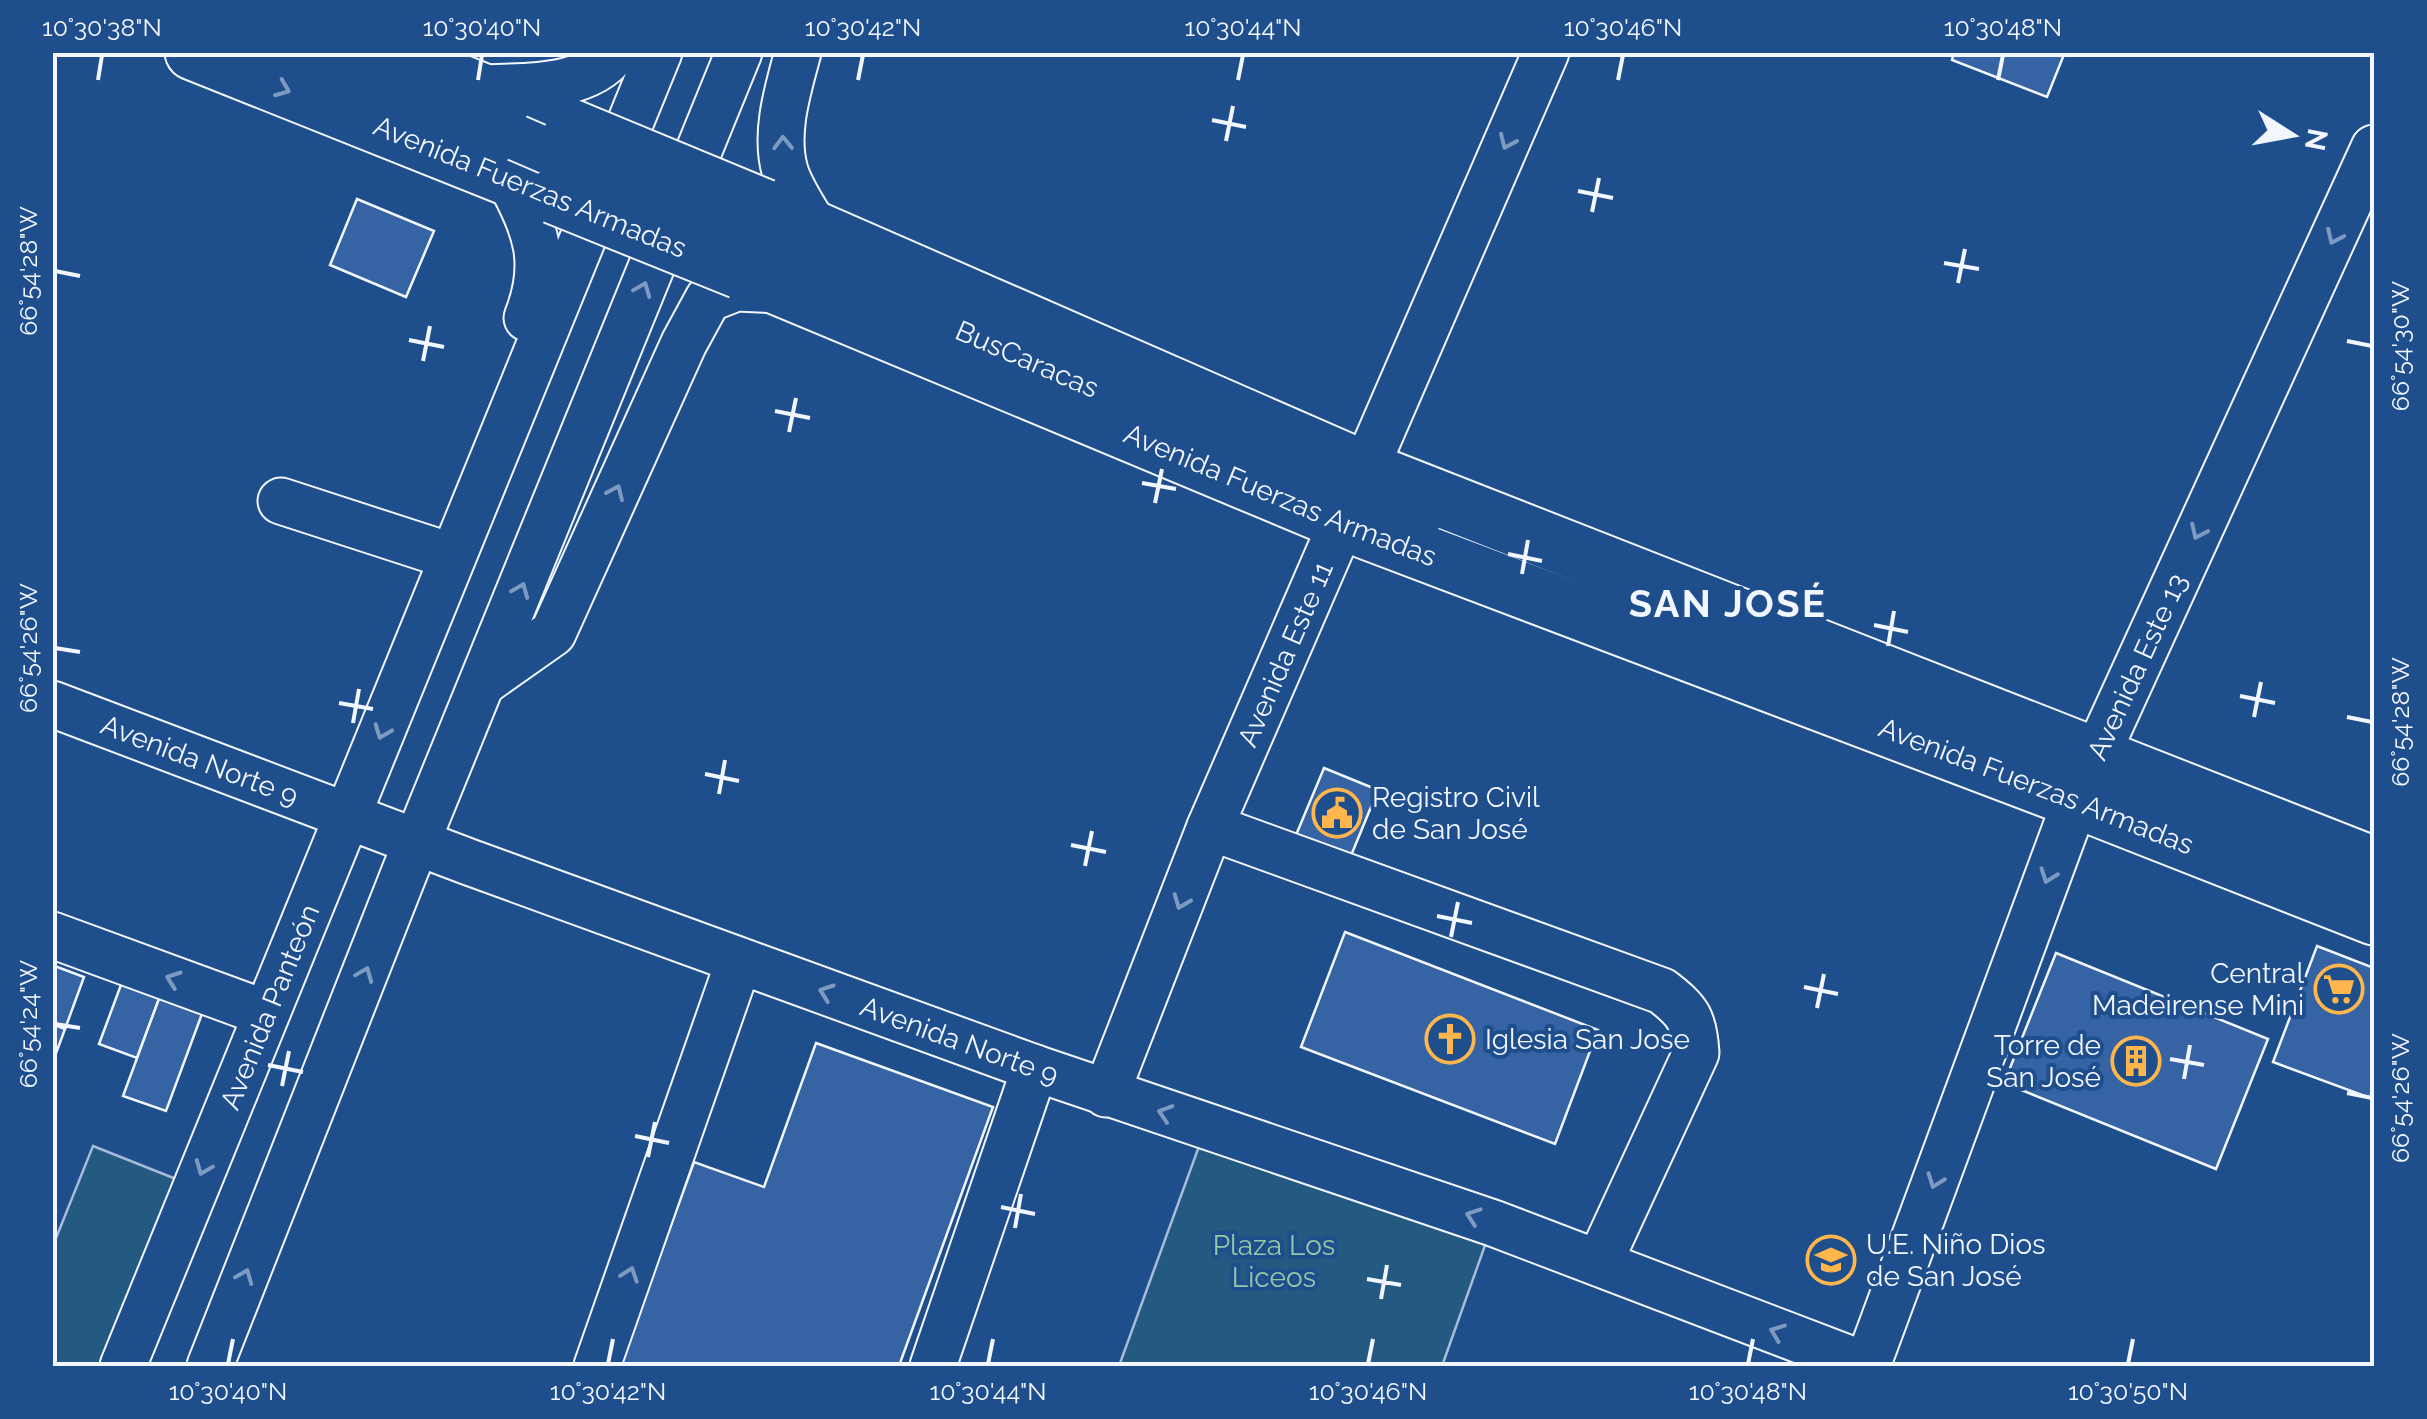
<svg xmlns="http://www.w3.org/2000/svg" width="2427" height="1419" viewBox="0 0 2427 1419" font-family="Raleway,sans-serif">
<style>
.green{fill:#245a82;stroke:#a8bbd7;stroke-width:2.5}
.building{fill:#3563a3;stroke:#f2f6ff;stroke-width:2.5}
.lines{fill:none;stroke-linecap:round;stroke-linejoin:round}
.minor-casing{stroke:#f2f6ff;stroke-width:49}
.major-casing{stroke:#f2f6ff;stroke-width:59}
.minor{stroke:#1f4e8c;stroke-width:45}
.major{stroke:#1f4e8c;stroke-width:55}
.minor-bridge-casing{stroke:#f2f6ff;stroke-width:49;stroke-linecap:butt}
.major-bridge-casing{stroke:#f2f6ff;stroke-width:59;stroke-linecap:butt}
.minor-bridge{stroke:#1f4e8c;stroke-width:45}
.major-bridge{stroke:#1f4e8c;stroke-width:55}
.oneway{stroke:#7e9ac0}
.ticks{fill:none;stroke:#f2f6ff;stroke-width:4}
.labels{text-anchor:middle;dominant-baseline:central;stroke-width:8;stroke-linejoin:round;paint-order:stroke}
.street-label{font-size:28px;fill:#f2f6ff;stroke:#1f4e8c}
.poi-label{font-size:28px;fill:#f2f6ff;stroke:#1f4e8c;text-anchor:start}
.park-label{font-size:28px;fill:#97c8a6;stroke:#1f4e8c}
.district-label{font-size:38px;font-weight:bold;letter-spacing:2.5px;fill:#f2f6ff;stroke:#1f4e8c}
.neatline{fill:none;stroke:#f2f6ff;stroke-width:4}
.ticks-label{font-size:25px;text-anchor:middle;fill:#f2f6ff}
</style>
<rect width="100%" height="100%" fill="#1f4e8c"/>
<g class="green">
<polygon points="1206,1127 1493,1223 1442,1366 1119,1366"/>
<polygon points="93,1146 176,1179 102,1366 53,1366 52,1248"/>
</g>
<g class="building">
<polygon points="1954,52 2065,52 2047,97 1952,60"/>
<polygon points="357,199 434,231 406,297 330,265"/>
<polygon points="1324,768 1378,790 1350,858 1296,835"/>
<polygon points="1345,932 1598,1030 1555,1144 1301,1047"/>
<polygon points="2317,946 2374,968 2374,1086 2370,1098 2273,1062"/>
<polygon points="2056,953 2268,1039 2216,1169 2004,1083"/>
<polygon points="52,965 84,977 65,1029 52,1024"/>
<polygon points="125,974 163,988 137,1058 99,1044"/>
<polygon points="163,988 206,1003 166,1111 123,1096"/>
<polygon points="52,1024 65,1029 52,1064"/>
<polygon points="816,1043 993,1107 899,1366 620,1365 694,1162 764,1187"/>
</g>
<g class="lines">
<g class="minor-casing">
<g id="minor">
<polyline points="300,52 517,138"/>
<path d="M798,52C788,89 774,133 785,171C791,191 805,210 815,228"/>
<path d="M477,88C520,86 586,91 615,52"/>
<path d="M509,179C536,230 549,262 527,318"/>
<path id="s1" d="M754,240L1078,381L1417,522"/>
<polyline points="281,501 435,551"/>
<polyline points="485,681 553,633 684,343 708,299 736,288 782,290"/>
<path id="s2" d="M52,704L469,862L1035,1068L1493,1223L1868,1366"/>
<path d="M1210,827L1662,991C1688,1011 1694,1019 1696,1053L1599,1263"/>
<polyline points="52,935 265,1013"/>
<path id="s3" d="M1106,1094L1210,827L1546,52"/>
<path id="s4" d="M123,1366L659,52"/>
<polyline points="210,1366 405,871 739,52"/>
<polyline points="597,1366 739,961"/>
<polyline points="933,1366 1035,1068"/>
<path id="s5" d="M1867,1366L2076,800L2374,148"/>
</g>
</g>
<g class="major-casing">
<g id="major">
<polyline points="193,52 554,196"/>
<polyline points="384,52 573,128"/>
<polyline points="764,207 1364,469 2374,865"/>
<path id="s6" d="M740,271L1342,522L2076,800L2374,917"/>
</g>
</g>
<use href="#minor" class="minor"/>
<use href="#major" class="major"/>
<g class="minor-bridge-casing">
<polyline id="minor-bridge" points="517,138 754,240"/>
</g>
<g class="major-bridge-casing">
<g id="major-bridge">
<polyline points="573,128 764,207"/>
<polyline points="554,196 740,271"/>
</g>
</g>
<use href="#minor-bridge" class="minor-bridge"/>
<use href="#major-bridge" class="major-bridge"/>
</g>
<defs><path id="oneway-chevron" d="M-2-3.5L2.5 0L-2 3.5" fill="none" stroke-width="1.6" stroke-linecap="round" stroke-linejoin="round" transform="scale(2.5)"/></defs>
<g class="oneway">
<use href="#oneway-chevron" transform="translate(283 89) rotate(22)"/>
<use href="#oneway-chevron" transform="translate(1507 142) rotate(114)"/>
<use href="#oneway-chevron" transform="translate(783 143) rotate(-91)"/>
<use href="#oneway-chevron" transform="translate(2334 237) rotate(115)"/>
<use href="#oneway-chevron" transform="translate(643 289) rotate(-68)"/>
<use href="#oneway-chevron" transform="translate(616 492) rotate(-66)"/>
<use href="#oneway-chevron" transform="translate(2198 532) rotate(115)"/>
<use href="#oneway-chevron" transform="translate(521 590) rotate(-68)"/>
<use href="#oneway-chevron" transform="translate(382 732) rotate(111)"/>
<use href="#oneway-chevron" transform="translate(2048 876) rotate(110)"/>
<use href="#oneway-chevron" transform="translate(1181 902) rotate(111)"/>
<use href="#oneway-chevron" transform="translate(365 974) rotate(-68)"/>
<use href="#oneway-chevron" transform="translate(173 979) rotate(-160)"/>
<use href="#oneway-chevron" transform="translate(826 992) rotate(-160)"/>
<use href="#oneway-chevron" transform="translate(1165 1113) rotate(-162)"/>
<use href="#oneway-chevron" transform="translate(203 1168) rotate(112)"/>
<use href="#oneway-chevron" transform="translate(1935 1181) rotate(110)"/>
<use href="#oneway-chevron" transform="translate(1473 1216) rotate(-161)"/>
<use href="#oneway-chevron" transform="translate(630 1274) rotate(-71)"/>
<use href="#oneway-chevron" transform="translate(245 1276) rotate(-68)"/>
<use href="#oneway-chevron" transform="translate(1777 1332) rotate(-159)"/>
</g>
<path class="ticks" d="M98,80L102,55M478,80L482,55M858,80L863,55M1238,80L1243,55M1618,80L1623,55M1998,80L2003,55M1212,120L1246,127M1226,141L1233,106M1578,191L1613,198M1592,212L1599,178M1944,263L1979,269M55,271L80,276M1958,283L1965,249M409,340L444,347M2347,341L2372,346M423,361L430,326M775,411L810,418M789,432L796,398M1142,483L1176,489M1155,503L1162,469M1508,554L1542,561M1522,574L1528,540M1874,625L1908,632M1888,646L1894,611M55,648L80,652M2240,696L2275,703M339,703L373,709M2254,717L2261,682M2347,717L2372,722M353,723L359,689M705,774L739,781M719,794L725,760M1071,845L1106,852M1085,866L1092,831M1437,916L1472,923M1451,937L1458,902M1804,987L1838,994M1817,1008L1824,974M55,1024L80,1028M2170,1059L2204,1065M268,1065L303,1072M2184,1079L2190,1045M282,1086L289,1051M2347,1093L2372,1098M635,1136L669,1143M648,1157L655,1122M1001,1207L1035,1214M1015,1228L1021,1194M1367,1279L1401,1285M1381,1299L1387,1265M228,1364L233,1339M608,1364L613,1339M988,1364L993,1339M1368,1364L1373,1339M1748,1364L1753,1339M2128,1364L2133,1339"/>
<defs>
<g id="civic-ring" transform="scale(2.5)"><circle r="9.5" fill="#1f4e8c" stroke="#ffb74d" stroke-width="1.5"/><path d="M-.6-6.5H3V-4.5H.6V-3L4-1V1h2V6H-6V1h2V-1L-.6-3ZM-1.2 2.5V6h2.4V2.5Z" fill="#ffb74d"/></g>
<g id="supermarket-ring" transform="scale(2.5)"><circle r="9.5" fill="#1f4e8c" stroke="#ffb74d" stroke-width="1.5"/><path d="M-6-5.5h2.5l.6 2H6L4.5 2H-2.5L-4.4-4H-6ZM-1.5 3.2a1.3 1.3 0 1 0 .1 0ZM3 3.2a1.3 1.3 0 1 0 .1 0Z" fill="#ffb74d"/></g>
<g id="church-ring" transform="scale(2.5)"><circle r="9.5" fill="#1f4e8c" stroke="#ffb74d" stroke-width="1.5"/><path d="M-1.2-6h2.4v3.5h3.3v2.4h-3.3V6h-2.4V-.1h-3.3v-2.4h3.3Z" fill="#ffb74d"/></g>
<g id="building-ring" transform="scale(2.5)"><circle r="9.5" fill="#1f4e8c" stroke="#ffb74d" stroke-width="1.5"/><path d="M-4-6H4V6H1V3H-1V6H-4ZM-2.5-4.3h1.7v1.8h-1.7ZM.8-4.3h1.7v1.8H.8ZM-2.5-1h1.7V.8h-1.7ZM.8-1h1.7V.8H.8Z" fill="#ffb74d"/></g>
<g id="school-ring" transform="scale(2.5)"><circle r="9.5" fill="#1f4e8c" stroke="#ffb74d" stroke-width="1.5"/><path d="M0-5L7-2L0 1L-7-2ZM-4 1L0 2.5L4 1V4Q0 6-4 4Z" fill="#ffb74d"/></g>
</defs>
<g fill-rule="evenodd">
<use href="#civic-ring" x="1337" y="813"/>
<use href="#supermarket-ring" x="2339" y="989"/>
<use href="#church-ring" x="1450" y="1039"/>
<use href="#building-ring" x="2136" y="1061"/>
<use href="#school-ring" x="1831" y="1260"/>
</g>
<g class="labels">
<g class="street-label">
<text transform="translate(530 187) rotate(22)">Avenida Fuerzas Armadas</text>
<text stroke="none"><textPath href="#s1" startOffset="298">BusCaracas</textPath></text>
<text stroke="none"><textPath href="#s6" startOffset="585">Avenida Fuerzas Armadas</textPath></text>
<text stroke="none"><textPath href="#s3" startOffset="475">Avenida Este 11</textPath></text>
<text stroke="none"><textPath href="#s5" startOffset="750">Avenida Este 13</textPath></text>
<text stroke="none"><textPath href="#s2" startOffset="158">Avenida Norte 9</textPath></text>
<text stroke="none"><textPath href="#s6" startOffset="1395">Avenida Fuerzas Armadas</textPath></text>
<text stroke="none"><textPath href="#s4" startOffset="388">Avenida Panteón</textPath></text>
<text stroke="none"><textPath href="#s2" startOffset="968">Avenida Norte 9</textPath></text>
</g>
<g class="poi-label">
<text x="1372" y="797">Registro Civil<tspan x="1372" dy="32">de San José</tspan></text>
<text x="2304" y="973" text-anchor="end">Central<tspan x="2304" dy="32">Madeirense Mini</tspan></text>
<text x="1485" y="1039">Iglesia San Jose</text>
<text x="2101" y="1045" text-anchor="end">Torre de<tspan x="2101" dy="32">San José</tspan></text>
<text x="1866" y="1244">U.E. Niño Dios<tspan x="1866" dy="32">de San José</tspan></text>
</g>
<g class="park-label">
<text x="1274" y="1245">Plaza Los<tspan x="1274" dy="32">Liceos</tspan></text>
</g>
<g class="district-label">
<text x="1728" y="603">SAN JOSÉ</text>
</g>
</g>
<rect width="2427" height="1419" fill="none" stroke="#1f4e8c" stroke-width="110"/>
<g transform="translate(2292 135) rotate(101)" stroke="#1f4e8c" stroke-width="8" paint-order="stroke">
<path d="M0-8L18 38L0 25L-18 38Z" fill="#f2f6ff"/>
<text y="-15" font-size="28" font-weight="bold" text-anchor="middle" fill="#f2f6ff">N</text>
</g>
<rect x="55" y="55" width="2317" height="1309" class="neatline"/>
<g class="ticks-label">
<text x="102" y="36">10°30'38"N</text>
<text x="482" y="36">10°30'40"N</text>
<text x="863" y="36">10°30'42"N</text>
<text x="1243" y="36">10°30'44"N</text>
<text x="1623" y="36">10°30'46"N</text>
<text x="2003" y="36">10°30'48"N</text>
<text transform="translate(28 271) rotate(-90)" y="9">66°54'28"W</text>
<text transform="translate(2400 346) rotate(-90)" y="9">66°54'30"W</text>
<text transform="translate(28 648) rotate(-90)" y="9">66°54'26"W</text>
<text transform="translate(2400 722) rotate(-90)" y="9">66°54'28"W</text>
<text transform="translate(28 1024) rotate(-90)" y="9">66°54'24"W</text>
<text transform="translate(2400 1098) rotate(-90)" y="9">66°54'26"W</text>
<text x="228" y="1400">10°30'40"N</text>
<text x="608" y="1400">10°30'42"N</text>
<text x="988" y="1400">10°30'44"N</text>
<text x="1368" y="1400">10°30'46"N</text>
<text x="1748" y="1400">10°30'48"N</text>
<text x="2128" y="1400">10°30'50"N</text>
</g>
</svg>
